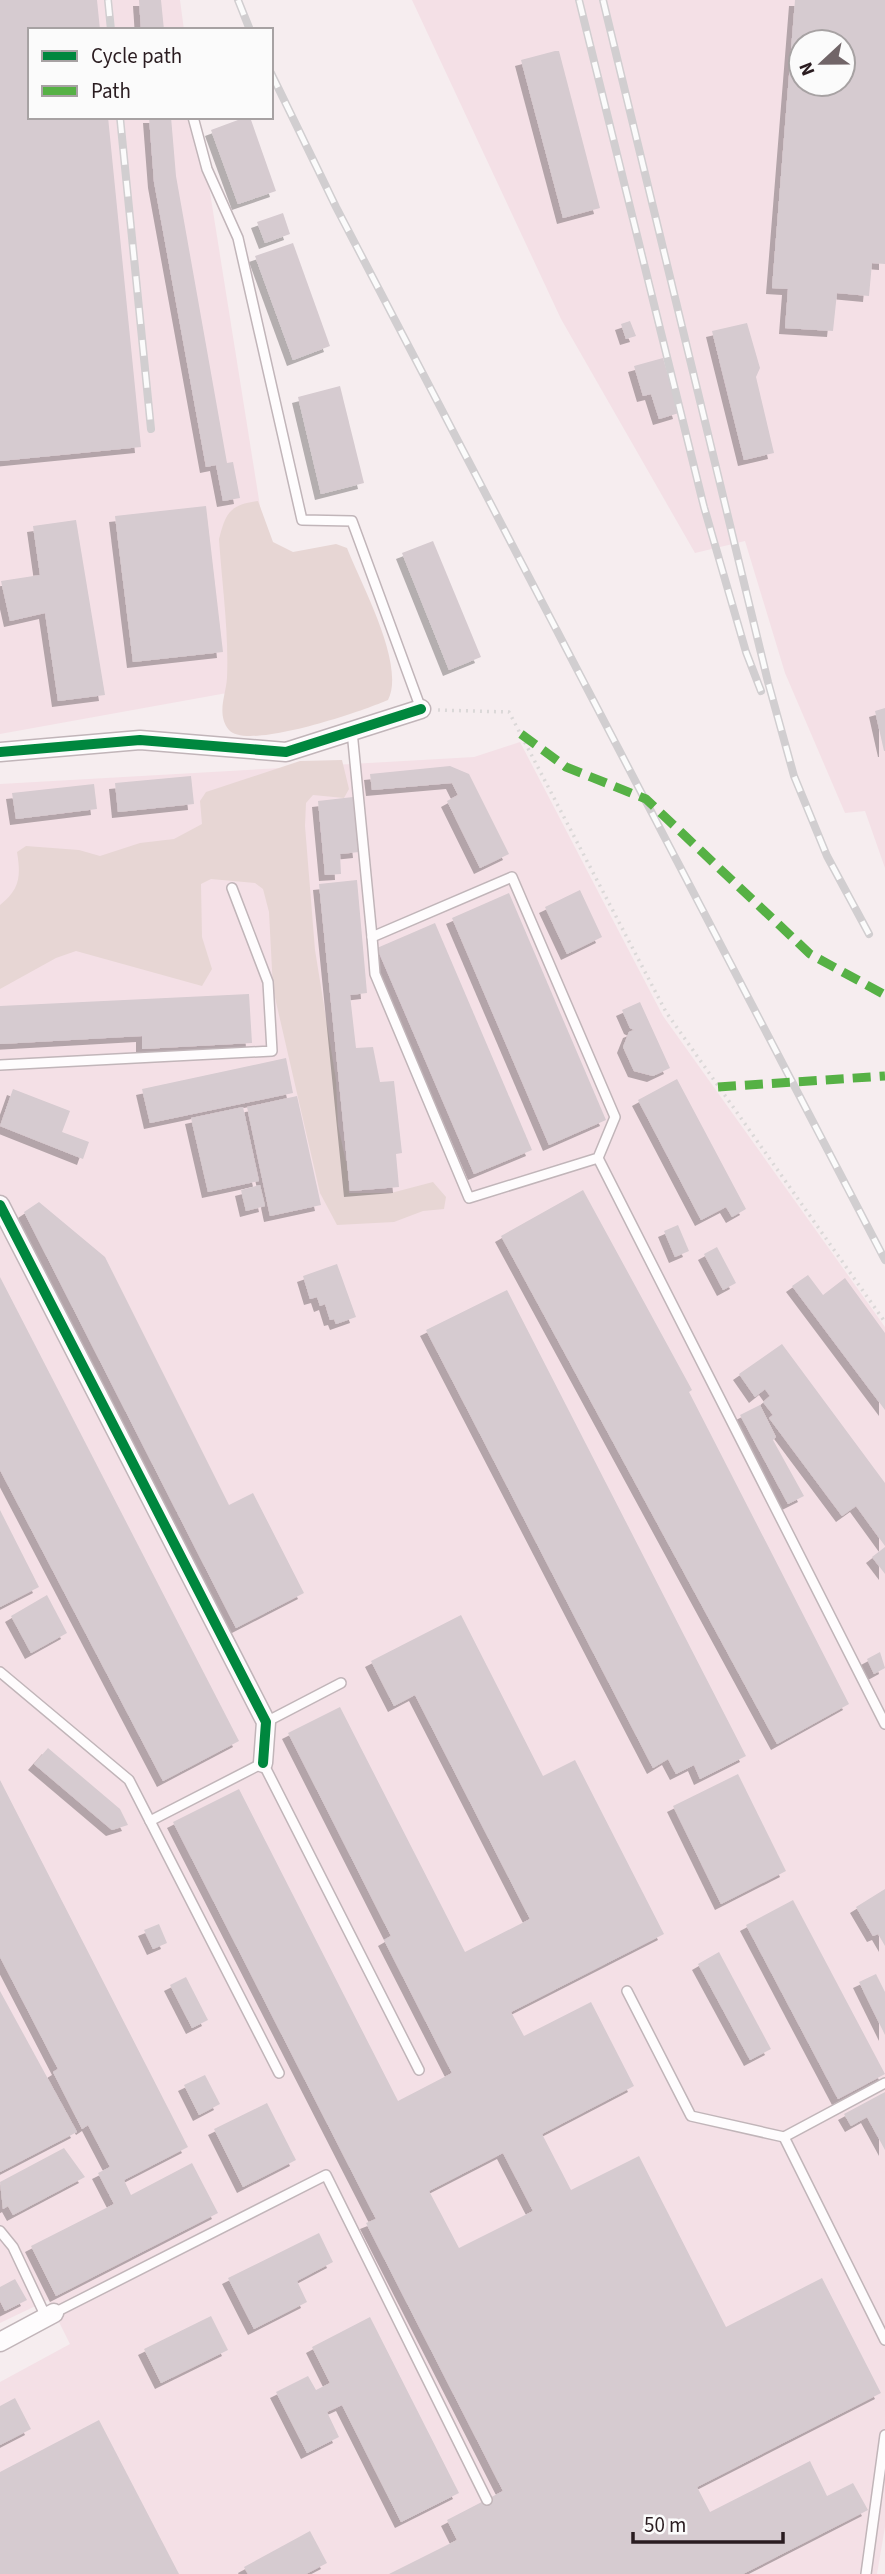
<svg xmlns="http://www.w3.org/2000/svg" width="885" height="2574" viewBox="0 0 885 2574" font-family="'Source Sans 3',sans-serif">
<style>
.built{fill:#f4e0e6;fill-rule:evenodd}
.green{fill:#e7d6d4}
.building{fill:#d6cbd0;fill-rule:evenodd;filter:url(#shadow)}
.lines{fill:none;stroke-linecap:round;stroke-linejoin:round}
.service-casing{stroke:#c1b5b9;stroke-width:12}
.minor-casing{stroke:#c1b5b9;stroke-width:21}
.path{stroke:#dbd8d8;stroke-width:3.5;stroke-dasharray:2 5;stroke-linecap:butt}
.service{stroke:#fefcfd;stroke-width:9}
.minor{stroke:#fefcfd;stroke-width:18}
.rail-casing{stroke:#d1ced0;stroke-width:8}
.rail{stroke:#fbfbfb;stroke-width:5;stroke-dasharray:16;stroke-linecap:butt}
.quiet{stroke:#56b145;stroke-width:9;stroke-dasharray:18 9;stroke-linecap:butt}
.cycleway-casing{stroke:#fbfbfb;stroke-width:15}
.cycleway{stroke:#00873e;stroke-width:10}
</style>
<defs>
<filter id="shadow"><feDropShadow dx="-6" dy="6" stdDeviation="0" flood-color="#0004"/></filter>
</defs>
<rect width="100%" height="100%" fill="#f6edef"/>
<g class="built">
<polygon points="0,0 180,0 184,30 30,30 30,117 198,117 288,682 0,734"/>
<path d="M412,0H885V868L865,811L845,813L785,673L745,541L695,553L561,319ZM801,42H843V84H801Z"/>
<polygon points="520,742 663,1016 885,1327 885,2527 877,2574 0,2574 0,2382 70,2344 48,2300 0,2323 0,784 474,757"/>
</g>
<g class="green">
<path d="M258,501L273,542L293,552L336,544L347,548C361,584 406,665 388,700C363,711 247,751 229,730C216,714 226,695 227,678C229,632 222,585 219,539C226,512 230,505 258,501Z"/>
<path d="M342,760L349,789L344,798L313,795L306,803L305,826L315,950L336,1080L338,1126L347,1166L349,1193H391L433,1182L446,1197L444,1209L423,1211L394,1222L337,1225L320,1193L273,989L269,912L263,889L255,883L211,879L201,884L202,937L212,969L202,986L76,951L56,958L0,989V905C20,889 21,876 17,852L26,846L79,850L100,856L140,843L174,839L202,824L200,801L206,792L300,761Z"/>
</g>
<g class="building">
<polygon points="0,0 97,0 100,30 30,30 30,117 108,117 141,447 0,461"/>
<polygon points="139,0 161,0 164,30 141,30"/>
<path d="M795,0H885V264L872,263L869,296L837,293L833,331L785,328L788,289L772,288ZM801,42H843V84H801Z"/>
<polygon points="555,51 559,51 600,208 563,218 521,60"/>
<polygon points="149,117 171,117 176,176 227,463 233,462 240,498 223,501 216,465 206,467 154,182"/>
<polygon points="246,117 250,117 276,191 238,204 211,130"/>
<polygon points="283,213 290,234 265,243 257,222"/>
<polygon points="293,243 330,346 293,360 255,256"/>
<polygon points="630,321 636,336 626,339 621,324"/>
<polygon points="747,323 760,368 756,377 774,453 744,460 712,331"/>
<polygon points="663,358 679,413 659,419 651,394 643,396 634,366"/>
<polygon points="340,386 364,483 321,494 298,397"/>
<polygon points="206,506 223,652 133,662 115,516"/>
<polygon points="76,520 105,695 58,701 45,613 10,621 1,581 40,575 33,526"/>
<polygon points="433,541 481,657 449,670 402,553"/>
<polygon points="885,708 885,751 884,751 875,711"/>
<polygon points="450,766 469,774 509,854 480,868 447,801 458,795 452,783 372,790 370,774"/>
<polygon points="191,776 194,804 118,812 115,783"/>
<polygon points="94,784 97,809 16,819 12,793"/>
<polygon points="353,797 359,852 340,854 341,874 325,875 318,801"/>
<polygon points="357,880 367,993 350,995 356,1048 373,1047 380,1082 394,1081 402,1153 396,1154 399,1187 350,1191 319,884"/>
<polygon points="580,890 602,937 567,954 545,907"/>
<polygon points="509,893 606,1120 549,1145 452,918"/>
<polygon points="435,923 532,1150 474,1174 377,948"/>
<polygon points="249,994 252,1043 142,1049 142,1036 0,1044 0,1006"/>
<polygon points="640,1002 670,1068 653,1076 634,1071 623,1047 629,1032 634,1030 630,1028 622,1010"/>
<polygon points="286,1058 293,1093 150,1123 142,1089"/>
<polygon points="677,1079 746,1209 732,1217 726,1207 701,1220 638,1100"/>
<polygon points="13,1089 70,1111 62,1132 89,1142 83,1159 0,1126"/>
<polygon points="297,1096 321,1205 270,1216 247,1107"/>
<polygon points="243,1107 259,1181 208,1192 191,1118"/>
<polygon points="260,1185 265,1206 246,1211 241,1190"/>
<polygon points="583,1190 692,1390 689,1392 849,1704 777,1744 501,1236"/>
<polygon points="39,1202 105,1257 229,1505 253,1493 304,1593 236,1628 24,1212"/>
<polygon points="678,1225 689,1251 675,1257 664,1231"/>
<polygon points="717,1247 736,1283 723,1290 704,1254"/>
<polygon points="337,1264 356,1317 336,1324 334,1319 330,1320 325,1304 320,1306 317,1297 310,1299 303,1276"/>
<polygon points="808,1275 823,1295 845,1278 885,1333 885,1410 792,1286"/>
<polygon points="0,1277 239,1741 163,1781 0,1470"/>
<polygon points="507,1290 746,1756 700,1779 694,1765 676,1774 668,1759 653,1768 426,1330"/>
<polygon points="782,1344 885,1483 885,1546 856,1506 842,1516 769,1418 773,1415 763,1402 770,1396 765,1389 755,1397 739,1374"/>
<polygon points="760,1405 776,1437 773,1440 804,1496 788,1504 740,1415"/>
<polygon points="0,1510 39,1587 0,1607"/>
<polygon points="885,1547 885,1574 872,1557"/>
<polygon points="47,1595 67,1633 31,1653 11,1616"/>
<path d="M461,1615L543,1776L575,1760L664,1934L511,2012L524,2036L591,2002L634,2086L542,2134L571,2190L639,2156L726,2327L822,2278L881,2393L697,2487L710,2512L810,2461L827,2496L853,2483L868,2510L743,2574H389L457,2540L447,2520L503,2491L366,2223L376,2219L173,1822L239,1789L398,2101L452,2073L384,1940L391,1936L288,1733L340,1707L465,1952L530,1919L415,1695L394,1706L371,1661ZM503,2153L533,2211L459,2248L429,2191Z"/>
<polygon points="880,1652 885,1668 874,1674 867,1659"/>
<polygon points="48,1748 120,1809 128,1825 112,1830 34,1764"/>
<polygon points="738,1774 786,1871 721,1904 673,1806"/>
<polygon points="0,1780 188,2147 124,2180 131,2195 192,2163 218,2213 56,2296 31,2246 114,2204 98,2173 110,2167 88,2125 82,2129 53,2072 58,2069 0,1957"/>
<polygon points="885,1889 885,1946 878,1934 873,1936 856,1907"/>
<polygon points="793,1900 885,2074 838,2099 746,1925"/>
<polygon points="159,1924 167,1943 153,1949 144,1930"/>
<polygon points="719,1952 771,2049 750,2060 698,1964"/>
<polygon points="876,1974 885,1992 885,2035 859,1982"/>
<polygon points="186,1977 208,2020 192,2028 170,1985"/>
<polygon points="0,1991 77,2132 0,2172"/>
<polygon points="205,2075 220,2104 199,2115 184,2085"/>
<polygon points="885,2092 885,2150 867,2117 851,2126 844,2114"/>
<polygon points="267,2103 296,2160 243,2187 214,2129"/>
<polygon points="64,2148 85,2177 13,2215 8,2206 3,2209 0,2182"/>
<polygon points="319,2233 333,2262 297,2281 307,2302 254,2329 228,2278"/>
<polygon points="15,2279 27,2300 5,2311 0,2301 0,2287"/>
<polygon points="211,2316 228,2350 161,2383 144,2349"/>
<polygon points="370,2317 459,2493 401,2522 342,2405 327,2412 339,2437 307,2453 276,2392 308,2376 316,2390 330,2383 312,2347"/>
<polygon points="15,2398 31,2429 0,2445 0,2406"/>
<polygon points="99,2420 179,2574 0,2574 0,2472"/>
<polygon points="310,2531 327,2563 306,2574 248,2574 244,2567"/>
</g>
<g class="lines">
<g class="service-casing">
<g id="service">
<polyline points="193,117 207,169 238,238 302,520 352,521 421,709"/>
<polyline points="352,731 372,937"/>
<polyline points="0,1065 272,1051 268,982 232,888"/>
<polyline points="598,1158 469,1198 375,974 372,937 512,877 615,1117 598,1158 885,1724"/>
<polyline points="0,1672 129,1780 150,1821 263,1763 419,2070"/>
<polyline points="266,1722 341,1683"/>
<polyline points="150,1821 279,2073"/>
<polyline points="627,1991 691,2116 784,2137"/>
<polyline points="885,2083 784,2137 885,2340"/>
<polyline points="0,2231 13,2247 46,2317"/>
<polyline points="54,2313 326,2175 487,2500"/>
<polyline points="866,2574 885,2435"/>
</g>
</g>
<g class="minor-casing">
<g id="minor">
<polyline points="0,752 140,740 286,752 421,709"/>
<polyline points="0,1205 266,1722 263,1763"/>
<polyline points="0,2342 54,2313"/>
</g>
</g>
<polyline class="path" points="438,710 509,712 666,1012 885,1322"/>
<use href="#service" class="service"/>
<use href="#minor" class="minor"/>
<g class="rail-casing">
<g id="rail">
<polyline points="108,0 111,30"/>
<polyline points="238,0 250,30"/>
<polyline points="579,0 704,507 746,652 761,691"/>
<polyline points="603,0 768,682 794,776 827,856 869,934"/>
<polyline points="271,73 336,207 885,1260"/>
<polyline points="120,117 151,429"/>
</g>
</g>
<use href="#rail" class="rail"/>
<g class="quiet">
<polyline points="521,734 566,767 646,799 810,954 885,995"/>
<polyline points="718,1087 885,1076"/>
</g>
<g class="cycleway-casing">
<g id="cycleway">
<polyline points="0,752 140,740 286,752 421,709"/>
<polyline points="0,1205 266,1722 263,1763"/>
</g>
</g>
<use href="#cycleway" class="cycleway"/>
</g>
<rect x="28" y="28" width="245" height="91" fill="#fbfbfb" stroke="#a7a2a3" stroke-width="2"/>
<rect x="42" y="51" width="35" height="10" fill="#00873e" stroke="#a7a2a3" stroke-width="2"/>
<text x="91" y="63" font-size="21" fill="#2a1c20">Cycle path</text>
<rect x="42" y="86" width="35" height="10" fill="#56b145" stroke="#a7a2a3" stroke-width="2"/>
<text x="91" y="98" font-size="21" fill="#2a1c20">Path</text>
<g transform="translate(822 63) rotate(248)"><circle r="33" fill="#fbfbfb" stroke="#a7a2a3" stroke-width="2"/>
<path d="M0-5L12 26L0 18L-12 26Z" fill="#716568"/>
<text y="-10" font-size="19" font-weight="bold" text-anchor="middle" fill="#2a1c20">N</text>
</g>
<path d="M633 2532v10h150v-10" fill="none" stroke="#2a1c20" stroke-width="3.5"/>
<text x="644" y="2532" font-size="21" fill="#2a1c20" stroke="#fbfbfb" stroke-width="5" paint-order="stroke">50 m</text>
</svg>
